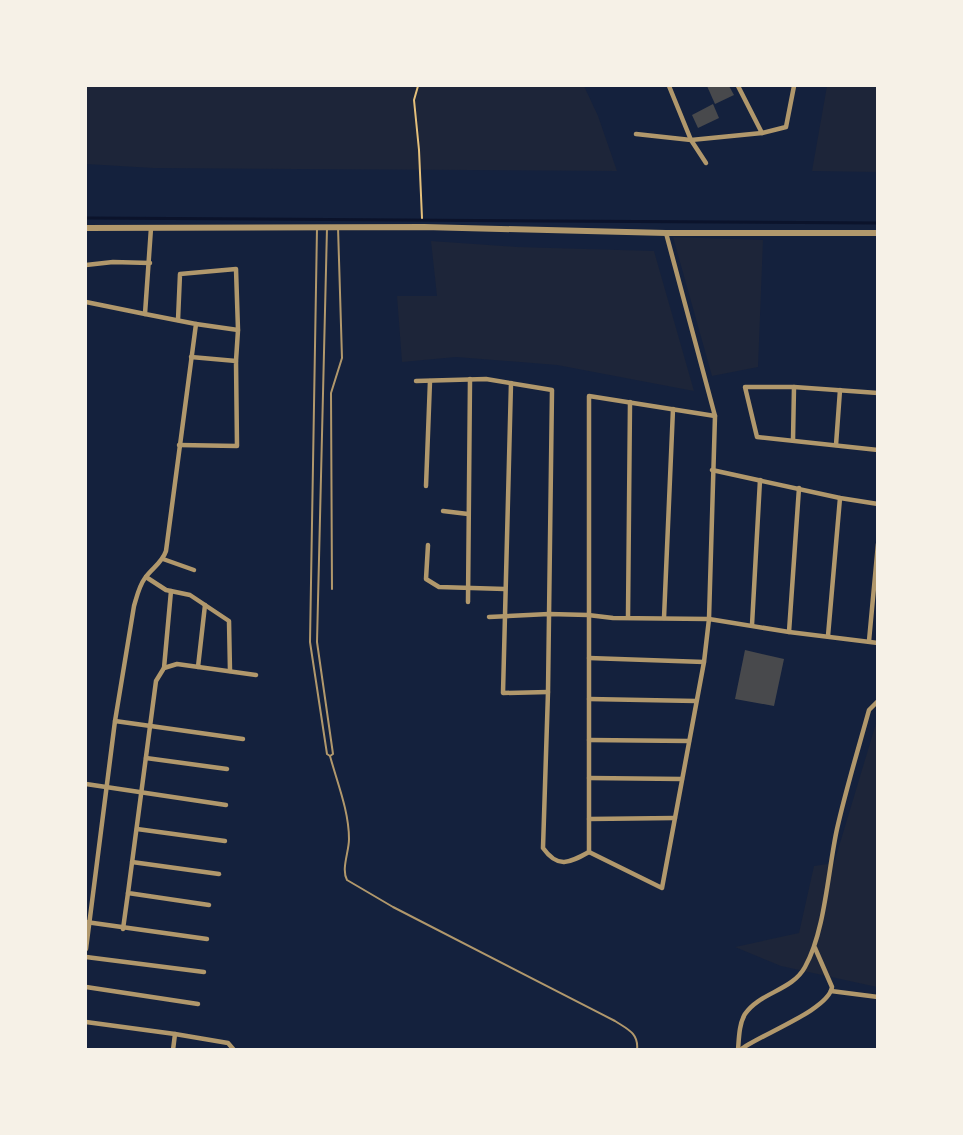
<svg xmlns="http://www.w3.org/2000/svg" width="963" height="1135" viewBox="0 0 963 1135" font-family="'Zilla Slab',serif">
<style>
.green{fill:#1d2539}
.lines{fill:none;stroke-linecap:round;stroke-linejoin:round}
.stream{stroke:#0b132b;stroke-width:3}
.building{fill:#48494c}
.path{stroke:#e5c07b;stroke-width:2}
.service{stroke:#b1986c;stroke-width:2}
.minor{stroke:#b1986c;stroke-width:4.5}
.tertiary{stroke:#b1986c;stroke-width:6}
</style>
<rect width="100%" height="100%" fill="#14213d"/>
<g class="green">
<polygon points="86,86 584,86 598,116 617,171 153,168 86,164"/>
<polygon points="827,86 877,86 877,172 812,171"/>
<polygon points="673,237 763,240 758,367 712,376"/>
<polygon points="431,241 517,247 654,251 694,391 557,365 456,357 402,362 397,296 437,296"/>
<polygon points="877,720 877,987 781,966 735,947 799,933 814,866 834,863"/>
</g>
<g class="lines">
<polyline class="stream" points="86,218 878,223"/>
</g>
<g class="building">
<polygon points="707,86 729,86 734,95 715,104"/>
<polygon points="713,104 719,118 698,128 692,115"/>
<polygon points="745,650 784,659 774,706 735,699"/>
</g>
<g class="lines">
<polyline class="path" points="418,86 414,100 419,150 422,218"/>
<g class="service">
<polyline points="317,228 310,642 327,754 330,756 333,754 317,642 327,228"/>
<polyline points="332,589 331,393 342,358 338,227"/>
<path d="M330,756C337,782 349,811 349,839C349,852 341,869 347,880L393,907L615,1021C627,1029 639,1033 637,1050"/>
</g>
<g class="minor">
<polyline points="669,86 691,140 706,163"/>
<polyline points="738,86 762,133"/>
<polyline points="636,134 691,140 762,133 786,127 794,86"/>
<polyline points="86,265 113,262 150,263"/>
<polyline points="86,302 145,314"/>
<polyline points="178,320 180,274 236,269 238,330 236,361"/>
<polyline points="196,324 238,330"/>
<path d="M416,381L486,379L552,390L548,692L543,848C558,869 569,863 589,852"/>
<polyline points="511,383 503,693 548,692"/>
<polyline points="878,393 794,387 745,387 757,437 878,450"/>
<polyline points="793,440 794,387"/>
<polyline points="179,445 237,446 236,361 191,357"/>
<polyline points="836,445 840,390"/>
<polyline points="712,470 840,498 878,504"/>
<polyline points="426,486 430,381"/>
<polyline points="443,511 468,514"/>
<polyline points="428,545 426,579 439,587 505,589"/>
<polyline points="163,559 194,570"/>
<polyline points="146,577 166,590 190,595 229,621 230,671"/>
<polyline points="468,602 470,379"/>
<polyline points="489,617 549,614 588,615 613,618 709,619 789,632 878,643"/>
<polyline points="628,617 630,402"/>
<polyline points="664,618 673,409"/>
<polyline points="752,625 760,480"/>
<polyline points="789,632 799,488"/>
<polyline points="828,636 840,498"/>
<polyline points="869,641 878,544"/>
<polyline points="589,658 704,662"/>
<polyline points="198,667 205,605"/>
<polyline points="164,668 171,591"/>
<polyline points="589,699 696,701"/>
<polyline points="115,721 243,739"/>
<polyline points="589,740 689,741"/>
<polyline points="146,758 227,769"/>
<polyline points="589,778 682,779"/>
<polyline points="86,784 226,805"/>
<polyline points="589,819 675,818"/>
<polyline points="137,829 225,841"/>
<polyline points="589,852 662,888 704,662 709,619 715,416 666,233"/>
<polyline points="589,852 589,396 715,416"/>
<polyline points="132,862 219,874"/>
<polyline points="209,905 128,893 156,681 164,668 177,664 256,675"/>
<polyline points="86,922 207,939"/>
<polyline points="123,929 128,893"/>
<path d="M86,949L115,721L134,606C137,596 139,586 145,578C152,568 162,563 166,551L196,324L145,314L151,228"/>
<polyline points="86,957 204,972"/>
<polyline points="86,987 198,1004"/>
<polyline points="831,991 878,997"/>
<polyline points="86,1022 175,1034 173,1050"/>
<polyline points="175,1034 228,1043 234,1050"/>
<path d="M738,1050C739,1038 739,1024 745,1014C760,992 792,991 805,967C825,932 828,870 837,829C846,789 858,750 869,710L878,701"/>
<path d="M740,1050C759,1035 829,1010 832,987L815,948"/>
</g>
<polyline class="tertiary" points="86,228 424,227 666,233 878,233"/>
</g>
<rect width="963" height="1135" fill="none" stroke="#f6f1e7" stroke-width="174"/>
</svg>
